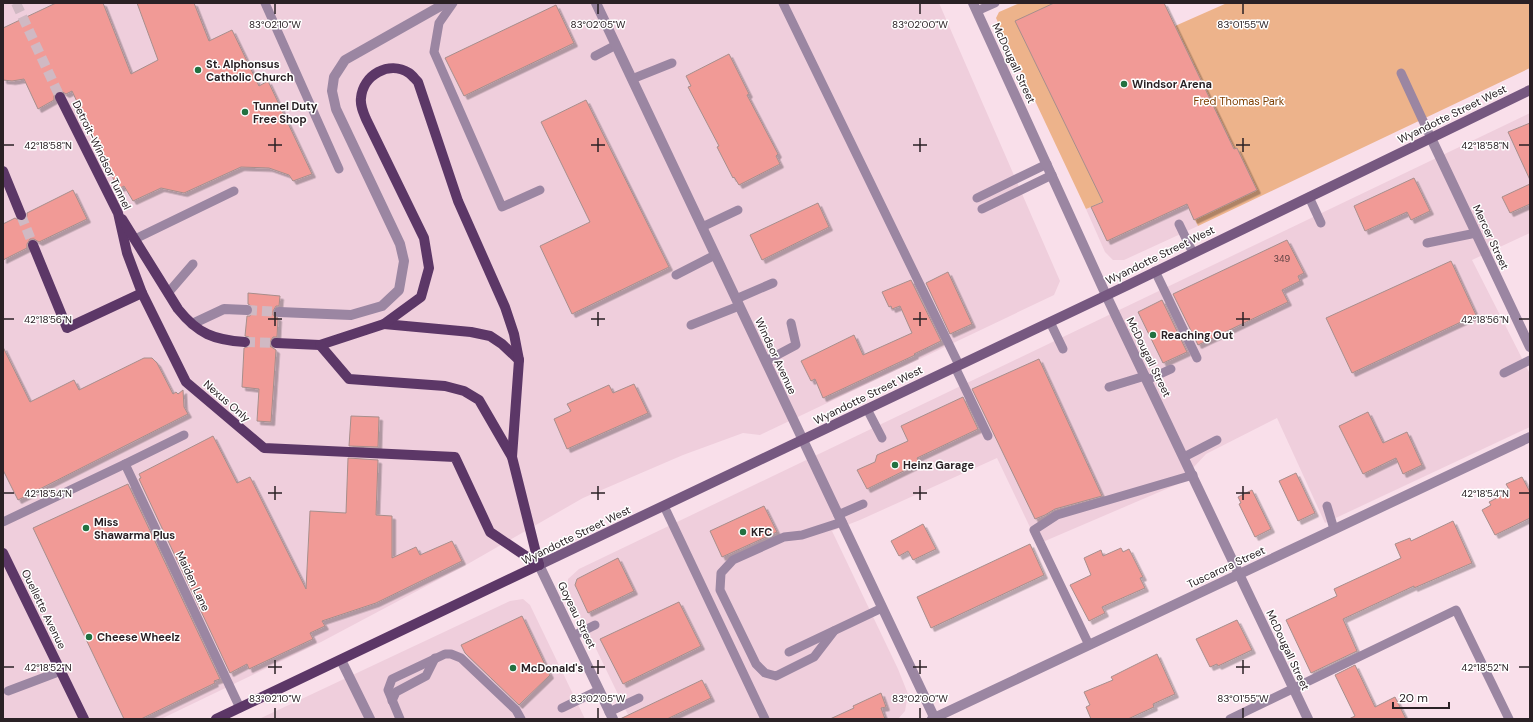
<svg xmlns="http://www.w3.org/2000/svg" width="1533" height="722" viewBox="0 0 1533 722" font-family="'DM Sans',sans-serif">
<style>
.built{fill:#efcedc}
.green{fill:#edb38b}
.building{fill:#f19a96;stroke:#a78e8c;filter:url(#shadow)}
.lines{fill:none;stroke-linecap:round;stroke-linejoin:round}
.tertiary-tunnel{stroke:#d0b9c3;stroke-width:10;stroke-dasharray:10 5;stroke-linecap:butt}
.primary-tunnel{stroke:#d0b9c3;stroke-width:10;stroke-dasharray:10 5;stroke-linecap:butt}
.service{stroke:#9b86a2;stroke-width:9}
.minor{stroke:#9b86a2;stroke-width:10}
.tertiary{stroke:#9b86a2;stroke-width:10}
.secondary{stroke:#765880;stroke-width:10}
.primary{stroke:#5c3767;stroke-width:10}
.ticks{fill:none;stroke:#2a2125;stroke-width:1.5}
.poi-dot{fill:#227141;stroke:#fff;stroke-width:1.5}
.labels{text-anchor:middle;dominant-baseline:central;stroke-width:3;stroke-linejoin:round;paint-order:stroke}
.number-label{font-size:9px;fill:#5c3f41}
.street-label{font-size:11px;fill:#2a2125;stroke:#fff}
.poi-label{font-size:11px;font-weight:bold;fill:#2a2125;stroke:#fff;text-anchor:start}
.park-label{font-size:11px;fill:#7c3d00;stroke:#fff}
.ticks-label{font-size:10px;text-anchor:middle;fill:#2a2125;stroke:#fff;stroke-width:3;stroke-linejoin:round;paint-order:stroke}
</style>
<defs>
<filter id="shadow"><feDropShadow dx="3.5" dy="3.5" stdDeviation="0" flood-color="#0004"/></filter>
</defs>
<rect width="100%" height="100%" fill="#f9dfea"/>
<g class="built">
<polygon points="3,3 939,3 1060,281 1054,295 760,435 743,433 683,455 583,498 466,565 321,642 161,719 3,719"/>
<polygon points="1530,113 1530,233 1472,260 1530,374 1530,427 1325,523 1277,418 1206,454 1178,484 1038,544 997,458 860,520 832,531 898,669 908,694 905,711 898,719 630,719 568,591 568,579 579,569"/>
<polygon points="1171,170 1198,226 1124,260 1113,260 1105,252 1086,209 1091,207"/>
<polygon points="523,599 530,605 585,719 259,719 510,601"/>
</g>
<polygon class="green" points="1020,3 1164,3 1175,26 1227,3 1530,3 1530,68 1198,226 1171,170 1091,207 1086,209 996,18 999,12"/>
<g class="building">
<polygon points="56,3 103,3 131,74 158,60 137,3 194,3 209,41 232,30 259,86 268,81 312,174 293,181 289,175 269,168 241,167 184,193 161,188 133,201 124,186 118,189 72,91 66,94 61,91 57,91 54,96 54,100 38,109 24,79 12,81 3,80 3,28"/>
<polygon points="1054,3 1164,3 1234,149 1237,148 1257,190 1194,220 1187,204 1107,241 1091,207 1103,202 1015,21"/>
<polygon points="556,5 574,43 464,96 445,58"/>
<polygon points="729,54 749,94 747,95 778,154 776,156 780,164 739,185 734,177 733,178 717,147 719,146 688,87 691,86 686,76"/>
<polygon points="586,100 669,267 572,314 540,246 590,222 541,122"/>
<polygon points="1530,123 1530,180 1508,132"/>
<polygon points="1414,178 1430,211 1411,220 1407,212 1365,231 1354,206"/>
<polygon points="1530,184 1530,204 1510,213 1502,197"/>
<polygon points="73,190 87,219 39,242 34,239 30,239 27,244 27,248 3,260 3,224 15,218 20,221 24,221 27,216 27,213"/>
<polygon points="818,203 829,227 762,260 750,235"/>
<polygon points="1287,240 1304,273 1298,276 1300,281 1282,290 1288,302 1198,345 1173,294"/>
<polygon points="1451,261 1476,315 1352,373 1326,318"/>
<polygon points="948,272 972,324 950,334 926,283"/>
<polygon points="911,280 941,341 914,354 915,355 823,398 815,379 811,381 801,361 854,335 863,355 912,333 900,306 892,309 891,306 889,307 882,292"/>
<polygon points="248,293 280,296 279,306 276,306 273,311 273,315 278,318 277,337 273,337 270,342 270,346 276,350 271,422 257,421 259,389 242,387 244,348 250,346 251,342 249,337 245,336 247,316 250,316 253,311 253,307 248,304"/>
<polygon points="1162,300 1187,352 1163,363 1138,312"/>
<polygon points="3,347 30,402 74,380 79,390 144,358 152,358 157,363 173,394 176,392 178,394 183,390 184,407 188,414 18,500 3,470"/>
<polygon points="1039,359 1102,496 1055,509 1045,515 1035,519 972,389"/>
<polygon points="634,384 648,413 567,449 554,419 571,411 567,404 609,385 613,393"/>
<polygon points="963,397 978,429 917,458 920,463 867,489 857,470 875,462 877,455 908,441 901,426"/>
<polygon points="1368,412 1383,443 1407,432 1422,465 1403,474 1396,458 1363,474 1339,426"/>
<polygon points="351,416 379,417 378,447 349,446"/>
<polygon points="213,436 237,483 250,477 306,589 310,511 346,513 348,458 378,460 376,515 392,516 392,558 416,547 420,555 452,541 462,561 376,603 322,621 325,626 310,633 313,639 249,669 247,664 230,673 139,479 141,478 139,474"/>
<polygon points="1296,473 1315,513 1298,521 1279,481"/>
<polygon points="1522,477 1530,492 1530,518 1495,535 1482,510 1491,505 1489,502 1510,491 1506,484"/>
<polygon points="128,484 220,679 214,681 215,683 141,719 124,719 33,528"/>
<polygon points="1252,490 1271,529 1255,537 1239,504 1241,503 1238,497"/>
<polygon points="764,506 777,532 722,557 710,531"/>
<polygon points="1453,521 1472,563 1414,588 1414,586 1343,619 1357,651 1311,673 1286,620 1337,596 1334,589 1401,558 1395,544 1410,538 1411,541"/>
<polygon points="923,524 936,549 913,560 908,551 899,556 891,541"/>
<polygon points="1030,544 1044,575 931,628 917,597"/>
<polygon points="1121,548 1123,552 1129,549 1143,577 1140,578 1145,588 1102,607 1105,613 1089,621 1070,585 1091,575 1084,558 1101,550 1103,556"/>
<polygon points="618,558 634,591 588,613 575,585 577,579"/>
<polygon points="679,602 701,646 623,684 600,639"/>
<polygon points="522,616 550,675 519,705 465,653 461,645"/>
<polygon points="1237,620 1252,650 1218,666 1217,664 1210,667 1196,639"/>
<polygon points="1157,654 1175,694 1153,704 1154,707 1128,719 1091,719 1086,707 1090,705 1084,692 1113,680 1111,677"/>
<polygon points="1355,665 1375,707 1395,697 1406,719 1349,719 1355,716 1335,675"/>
<polygon points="702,680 711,698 667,719 620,719"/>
<polygon points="881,693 886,707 881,708 885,719 830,719 854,708 853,706"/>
</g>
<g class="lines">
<polyline class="tertiary-tunnel" points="247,310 279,312"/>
<g class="primary-tunnel">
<polyline points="16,3 60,97"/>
<polyline points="21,215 33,245"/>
<polyline points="245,342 276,343"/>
</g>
<g class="service">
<polyline points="265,3 339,169"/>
<polyline points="453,3 439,23 434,52 502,207 540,190"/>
<polyline points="783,3 959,365"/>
<polyline points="977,11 995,3"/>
<polyline points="595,56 616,45"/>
<polyline points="1401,73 1431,138"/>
<polyline points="632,79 672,63"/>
<polyline points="1309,197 1321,223"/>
<polyline points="977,198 1047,164"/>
<polyline points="982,209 1052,175"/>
<polyline points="1179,224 1193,253"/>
<polyline points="702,227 738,210"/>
<polyline points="135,239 234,191"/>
<polyline points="1427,243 1476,233"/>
<polyline points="1155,271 1197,358"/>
<polyline points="676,275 715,255"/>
<polyline points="168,293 193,264"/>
<polyline points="736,299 773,283"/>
<polyline points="1050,322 1063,349"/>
<polyline points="691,325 739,306"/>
<polyline points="766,361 796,345 791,323"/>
<polyline points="955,367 988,436"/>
<polyline points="1504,373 1530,360"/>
<polyline points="1147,380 1171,369"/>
<polyline points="1109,387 1145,376"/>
<polyline points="867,409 882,438"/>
<polyline points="1184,457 1217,440"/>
<polyline points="125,464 184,435"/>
<polyline points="664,506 765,719"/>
<polyline points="1327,506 1334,529"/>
<polyline points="838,515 863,504"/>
<polyline points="3,522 125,464 240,708"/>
<polyline points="834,631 814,657 776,676 765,673 756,664 720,590 721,573 733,560 784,537 802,535 842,522"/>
<polyline points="573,636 595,625"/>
<polyline points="1089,645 1034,530 1057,515 1193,475"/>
<polyline points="789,652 882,608"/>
<polyline points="8,691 61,671"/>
<polyline points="392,701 396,692 426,676 435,658"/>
<polyline points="562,708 599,690"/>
<polyline points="609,712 639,698"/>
<polyline points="400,719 388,690 392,679 445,654 451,654 461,658 516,710 521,719"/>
<polyline points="1230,719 1456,610 1509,719"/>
</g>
<g class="minor">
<polyline points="596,3 935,719"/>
<polyline points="1431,138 1530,347"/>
<polyline points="1106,295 1308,719"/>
<polyline points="341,660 370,719"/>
<polyline points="932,719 1530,437"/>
</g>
<g class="tertiary">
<polyline points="973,3 1106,295"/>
<polyline points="279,312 351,315 382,306 399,290 404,261 400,244 336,109 332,91 334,77 345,60 446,3"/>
<polyline points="192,324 224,309 247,310"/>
<polyline points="539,565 613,719"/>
</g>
<polyline class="secondary" points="539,565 1128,285 1530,90"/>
<g class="primary">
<polyline points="60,97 118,213 127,253 142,293 186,382 264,448 455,457 490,532 539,565"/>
<polyline points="3,171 21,215"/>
<path d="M122,219L178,309C198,334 214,340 245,342"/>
<polyline points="33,245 67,328 142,293"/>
<polyline points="384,324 471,332 490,336 502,344 519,360"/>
<path d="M276,343L320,345L384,324L421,297L429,268L424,238L366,119C363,112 360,105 361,98C363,75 389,60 409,73C412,75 415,79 418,82L458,201L505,307L514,334L519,360L512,457"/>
<polyline points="320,345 349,379 445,386 464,391 479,400 512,457 539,565"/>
<polyline points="3,553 84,719"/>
<polyline points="216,719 539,565"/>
</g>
</g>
<path class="ticks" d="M275,4V14M598,4V14M920,4V14M1243,4V14M275,138V152M598,138V152M920,138V152M1243,138V152M4,145H14M268,145H282M591,145H605M913,145H927M1236,145H1250M1519,145H1529M275,312V326M598,312V326M920,312V326M1243,312V326M4,319H14M268,319H282M591,319H605M913,319H927M1236,319H1250M1519,319H1529M275,486V500M598,486V500M920,486V500M1243,486V500M4,493H14M268,493H282M591,493H605M913,493H927M1236,493H1250M1519,493H1529M275,660V674M598,660V674M920,660V674M1243,660V674M4,667H14M268,667H282M591,667H605M913,667H927M1236,667H1250M1519,667H1529M275,708V718M598,708V718M920,708V718M1243,708V718"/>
<g class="poi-dot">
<circle cx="198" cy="70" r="4"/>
<circle cx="1124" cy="84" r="4"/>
<circle cx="245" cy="112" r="4"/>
<circle cx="1153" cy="335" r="4"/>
<circle cx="895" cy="465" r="4"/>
<circle cx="86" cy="528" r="4"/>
<circle cx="743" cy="532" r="4"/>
<circle cx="89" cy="637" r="4"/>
<circle cx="513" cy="668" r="4"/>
</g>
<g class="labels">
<g class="number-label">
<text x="1282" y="259">349</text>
</g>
<g class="street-label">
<text transform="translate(1014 63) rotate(65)">McDougall Street</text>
<text transform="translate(1452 114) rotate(-26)">Wyandotte Street West</text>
<text transform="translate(102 155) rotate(64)">Detroit-Windsor Tunnel</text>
<text transform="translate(1491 237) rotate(65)">Mercer Street</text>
<text transform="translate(1160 255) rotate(-26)">Wyandotte Street West</text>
<text transform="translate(776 356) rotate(65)">Windsor Avenue</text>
<text transform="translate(1149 357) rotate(64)">McDougall Street</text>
<text transform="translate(868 395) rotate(-26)">Wyandotte Street West</text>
<text transform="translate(227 401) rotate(41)">Nexus Only</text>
<text transform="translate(576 535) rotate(-26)">Wyandotte Street West</text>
<text transform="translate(1226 567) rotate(-25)">Tuscarora Street</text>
<text transform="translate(193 581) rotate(65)">Maiden Lane</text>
<text transform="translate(44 609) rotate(64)">Ouellette Avenue</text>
<text transform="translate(577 615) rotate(64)">Goyeau Street</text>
<text transform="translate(1288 650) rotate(65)">McDougall Street</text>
</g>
<g class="poi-label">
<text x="206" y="64">St. Alphonsus<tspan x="206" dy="13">Catholic Church</tspan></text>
<text x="1132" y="84">Windsor Arena</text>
<text x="253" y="106">Tunnel Duty<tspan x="253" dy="13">Free Shop</tspan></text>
<text x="1161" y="335">Reaching Out</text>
<text x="903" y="465">Heinz Garage</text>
<text x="94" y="522">Miss<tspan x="94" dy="13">Shawarma Plus</tspan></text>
<text x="751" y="532">KFC</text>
<text x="97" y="637">Cheese Wheelz</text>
<text x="521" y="668">McDonald's</text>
</g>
<g class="park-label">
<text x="1239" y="101">Fred Thomas Park</text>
</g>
</g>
<g class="ticks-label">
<text x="275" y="28">83°02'10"W</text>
<text x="598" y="28">83°02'05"W</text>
<text x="920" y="28">83°02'00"W</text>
<text x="1243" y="28">83°01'55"W</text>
<text x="48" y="149">42°18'58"N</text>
<text x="1485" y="149">42°18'58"N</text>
<text x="48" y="323">42°18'56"N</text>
<text x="1485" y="323">42°18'56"N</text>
<text x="48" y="497">42°18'54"N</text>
<text x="1485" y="497">42°18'54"N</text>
<text x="48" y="671">42°18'52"N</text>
<text x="1485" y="671">42°18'52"N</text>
<text x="275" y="702">83°02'10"W</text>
<text x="598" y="702">83°02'05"W</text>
<text x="920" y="702">83°02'00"W</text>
<text x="1243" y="702">83°01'55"W</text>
</g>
<rect width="1533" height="722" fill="none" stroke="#2a2125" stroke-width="8"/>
<path d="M1393 702v6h56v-6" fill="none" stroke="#2a2125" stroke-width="2"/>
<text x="1399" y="702" font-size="12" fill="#2a2125" stroke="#ffffff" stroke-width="3" paint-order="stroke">20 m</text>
</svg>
